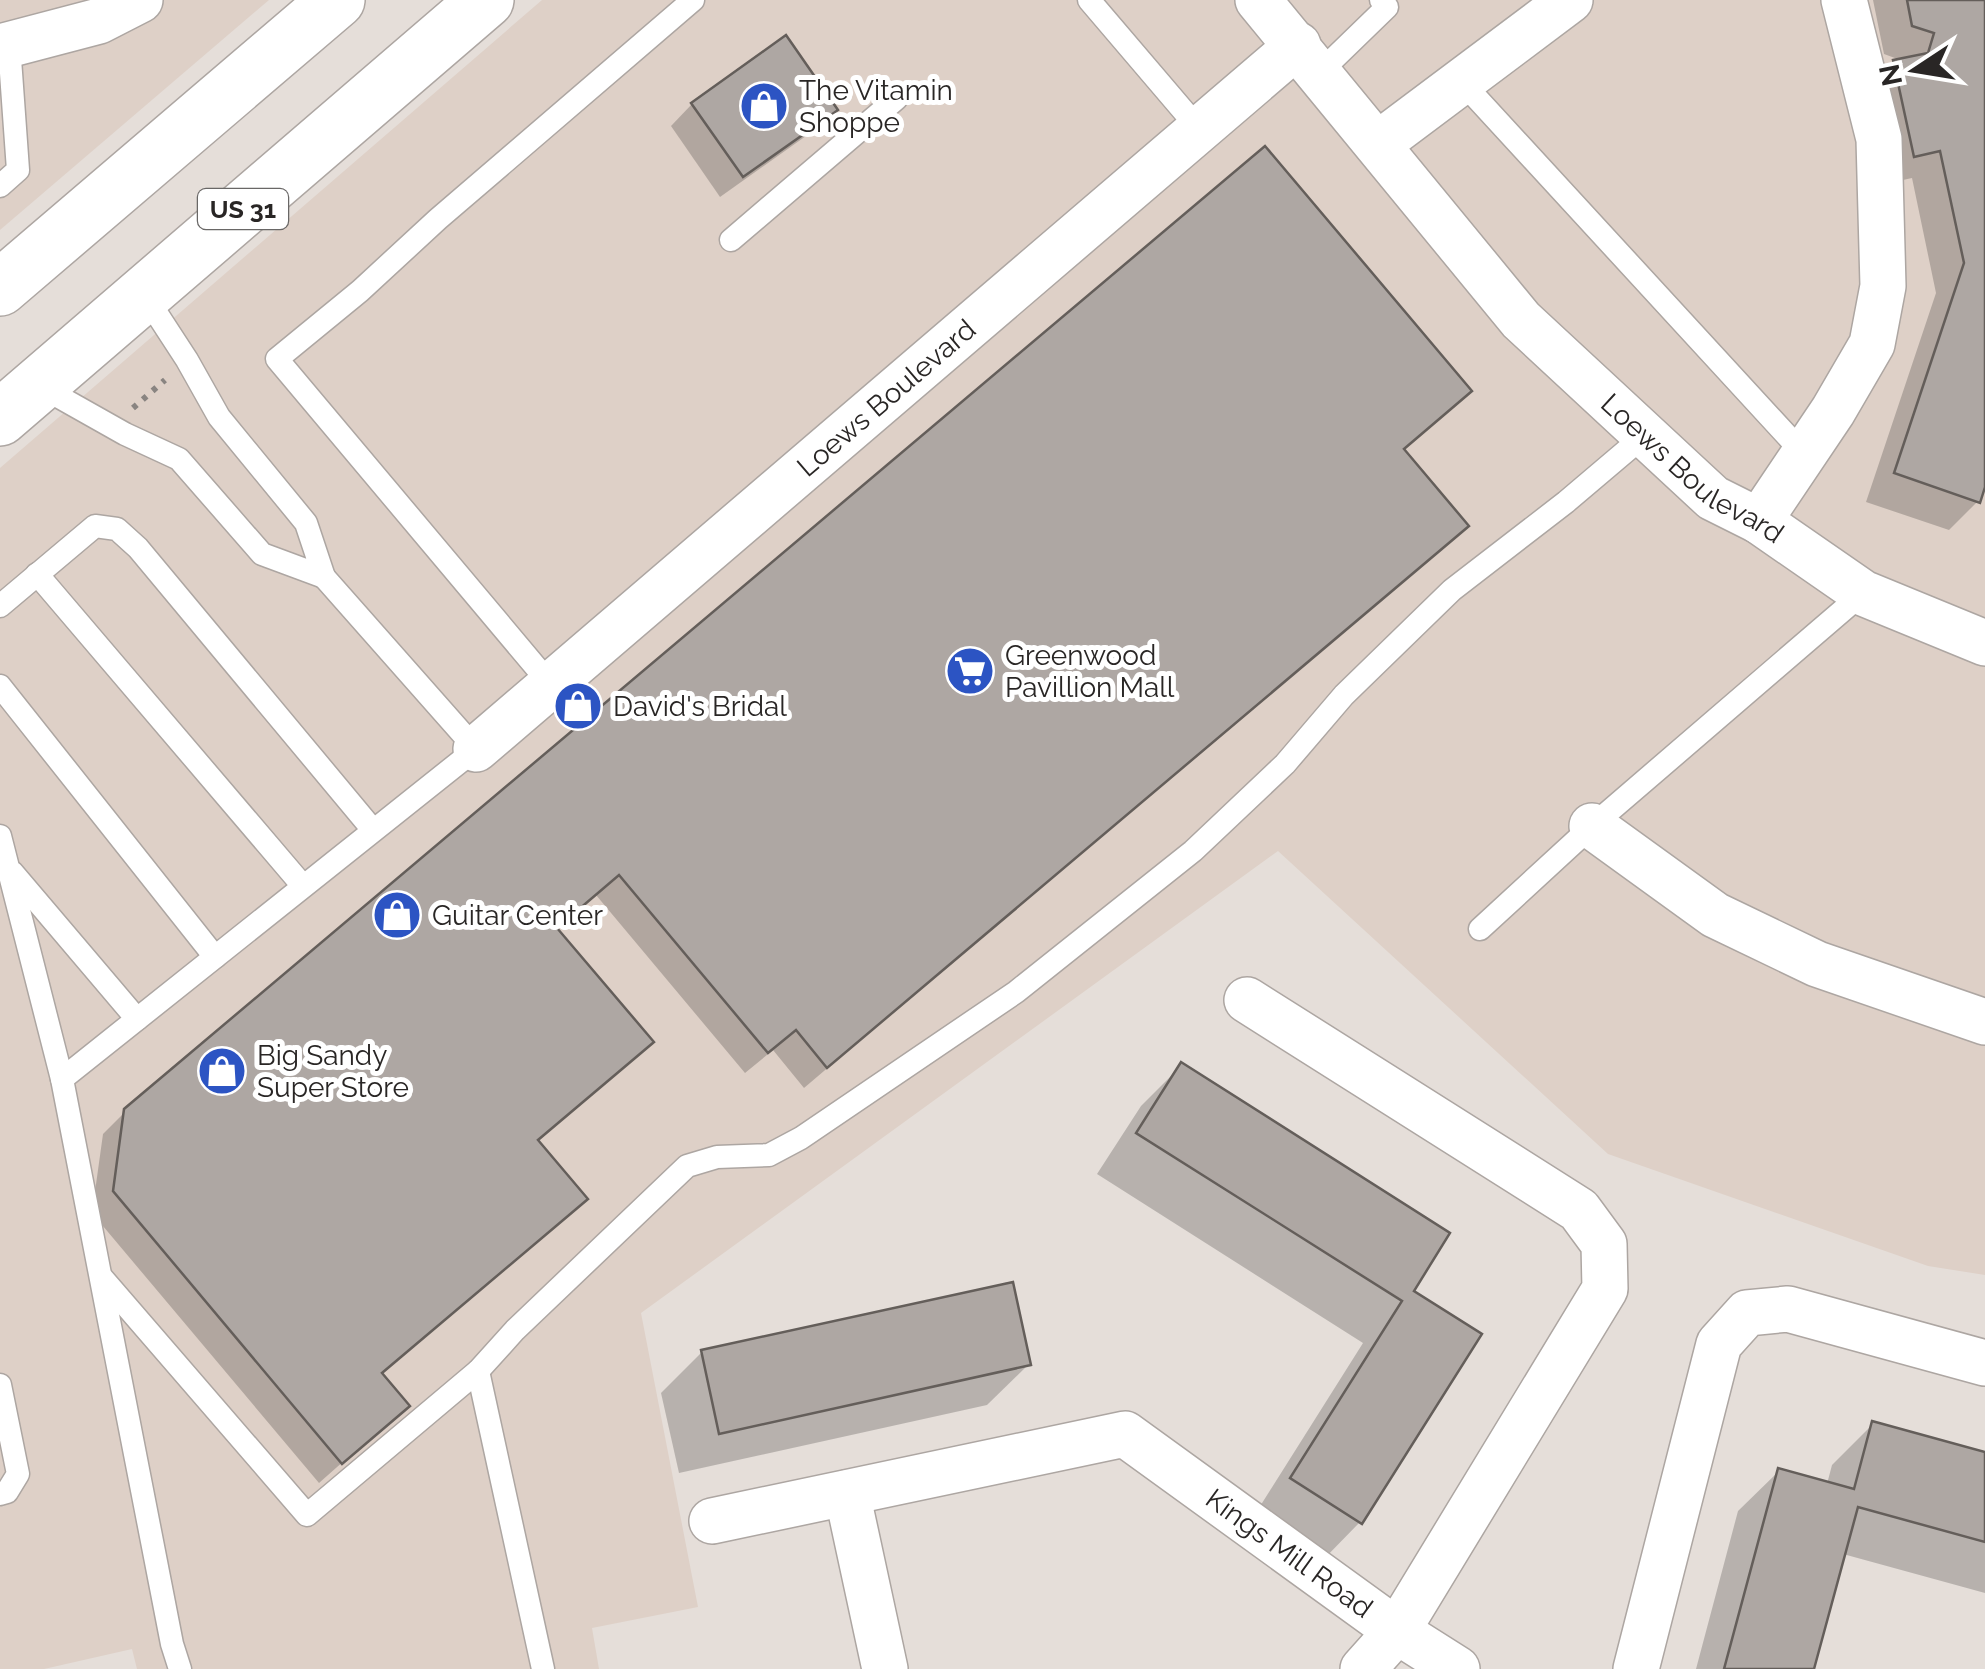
<svg xmlns="http://www.w3.org/2000/svg" width="1985" height="1669" viewBox="0 0 1985 1669" font-family="Raleway,sans-serif">
<style>
.built{fill:#ded0c7}
.shadow{fill:#0003}
.building{fill:#aea7a3;stroke:#645e5a;stroke-width:2.5}
.lines{fill:none;stroke-linecap:round;stroke-linejoin:round}
.lane-casing{stroke:#ada6a2;stroke-width:25}
.street-casing{stroke:#ada6a2;stroke-width:48}
.primary-casing{stroke:#ada6a2;stroke-width:58}
.path{stroke:#898481;stroke-width:6;stroke-dasharray:5 8;stroke-linecap:butt}
.lane{stroke:#fff;stroke-width:22}
.street{stroke:#fff;stroke-width:45}
.primary{stroke:#fff;stroke-width:55}
.labels{text-anchor:middle;dominant-baseline:central;stroke-width:10;stroke-linejoin:round;paint-order:stroke}
.shield{fill:#fff;stroke:#696766;stroke-width:2.5}
.shield-label{font-size:25px;font-weight:bold;fill:#292625}
.poi-label{font-size:28px;fill:#292625;stroke:#fff;text-anchor:start}
.street-label{font-size:28px;fill:#292625;stroke:#fff}
</style>
<rect width="100%" height="100%" fill="#e5ded9"/>
<g class="built">
<polygon points="0,0 269,0 0,230"/>
<polygon points="542,0 1985,0 1985,1275 1928,1266 1608,1154 1278,851 641,1313 698,1607 592,1628 599,1669 137,1669 132,1649 44,1669 0,1669 0,468"/>
</g>
<g class="shadow">
<polygon points="1873,0 1985,0 1985,480 1978,501 1949,530 1866,502 1936,293 1912,178 1885,184 1866,91 1894,62 1903,61 1884,54"/>
<polygon points="692,104 835,109 813,131 720,197 671,126"/>
<polygon points="1468,391 1402,450 1466,525 804,1088 773,1050 745,1073 596,895 556,929 651,1042 537,1142 563,1220 380,1375 406,1406 319,1483 92,1213 103,1134 126,1111"/>
<polygon points="1182,1065 1410,1291 1360,1522 1320,1563 1252,1519 1363,1343 1097,1174 1141,1106"/>
<polygon points="702,1352 1028,1365 987,1405 679,1473 661,1393"/>
<polygon points="1873,1424 1985,1455 1985,1593 1843,1554 1812,1669 1696,1669 1738,1511 1779,1471 1827,1484 1832,1465"/>
</g>
<g class="building">
<polygon points="1907,0 1985,0 1985,487 1980,503 1894,473 1964,263 1940,151 1914,157 1893,60 1928,53 1934,33 1912,26"/>
<polygon points="786,35 838,110 743,177 691,103"/>
<polygon points="1265,146 1472,391 1404,449 1469,526 827,1068 796,1030 768,1053 619,875 557,928 654,1042 538,1140 588,1199 382,1373 410,1406 342,1464 113,1191 124,1109"/>
<polygon points="1181,1062 1450,1233 1414,1291 1482,1334 1362,1524 1290,1478 1402,1301 1136,1133"/>
<polygon points="1013,1282 1031,1365 719,1434 701,1350"/>
<polygon points="1872,1421 1985,1452 1985,1542 1858,1507 1814,1669 1724,1669 1778,1468 1854,1489"/>
</g>
<g class="lines">
<g class="lane-casing">
<g id="lane">
<polyline points="1089,0 1199,129"/>
<polyline points="1320,72 1387,7 1381,0"/>
<polyline points="1461,81 1804,454"/>
<polyline points="0,186 18,170 9,45"/>
<polyline points="731,240 896,99"/>
<polyline points="38,385 125,434 179,459 262,554 324,577 306,523 219,417 187,360 144,294"/>
<polyline points="37,574 303,886"/>
<polyline points="0,606 95,526 117,529 138,548 373,830"/>
<polyline points="551,685 277,359 360,291 438,219 693,0"/>
<polyline points="0,686 215,957"/>
<polyline points="0,836 62,1079"/>
<polyline points="13,873 137,1019"/>
<polyline points="1480,929 1592,826 1863,593"/>
<polyline points="103,1279 307,1515 478,1371 543,1669"/>
<polyline points="478,1371 515,1330 687,1166 717,1157 769,1155 801,1138 1016,992 1193,851 1285,764 1344,695 1452,590 1566,502 1645,435"/>
<polyline points="0,1385 18,1474 7,1492 0,1494"/>
<polyline points="180,1669 172,1644 62,1079 476,749 324,577"/>
</g>
</g>
<g class="street-casing">
<g id="street">
<path id="s1" d="M1258,0L1521,320L1713,498L1759,521L1863,593L1985,643"/>
<polyline points="0,47 99,21 140,0"/>
<polyline points="1378,144 1570,0"/>
<polyline points="1759,521 1833,411 1872,344 1883,286 1879,139 1844,0"/>
<path id="s2" d="M476,749L1298,45"/>
<polyline points="1592,826 1715,915 1817,964 1985,1022"/>
<polyline points="1247,1000 1579,1210 1604,1244 1605,1289 1397,1631 1363,1669"/>
<polyline points="847,1493 885,1669"/>
<path id="s3" d="M712,1521L1125,1434L1397,1631L1457,1669"/>
<polyline points="1636,1669 1719,1344 1747,1313 1788,1309 1985,1363"/>
</g>
</g>
<g class="primary-casing">
<g id="primary">
<polyline points="0,288 337,0"/>
<polyline points="0,418 486,0"/>
</g>
</g>
<polyline class="path" points="133,408 165,380"/>
<use href="#lane" class="lane"/>
<use href="#street" class="street"/>
<use href="#primary" class="primary"/>
</g>
<defs>
<g id="shop-disc" transform="scale(2.5)"><circle r="9.5" fill="#2c54c3" stroke="#fff"/><path d="M-5-2.5h2.3a2.7 3.5 0 0 1 5.4 0H5L5.5 6h-11ZM-1.5-2.5h3a1.5 2.3 0 0 0-3 0Z" fill="#fff"/></g>
<g id="supermarket-disc" transform="scale(2.5)"><circle r="9.5" fill="#2c54c3" stroke="#fff"/><path d="M-6-5.5h2.5l.6 2H6L4.5 2H-2.5L-4.4-4H-6ZM-1.5 3.2a1.3 1.3 0 1 0 .1 0ZM3 3.2a1.3 1.3 0 1 0 .1 0Z" fill="#fff"/></g>
</defs>
<g fill-rule="evenodd">
<use href="#shop-disc" x="764" y="106"/>
<use href="#supermarket-disc" x="970" y="671"/>
<use href="#shop-disc" x="578" y="706"/>
<use href="#shop-disc" x="397" y="915"/>
<use href="#shop-disc" x="222" y="1071"/>
</g>
<g class="labels">
<rect class="shield" x="198" y="189" width="90" height="40" rx="8"/>
<g class="shield-label">
<text x="243" y="209">US 31</text>
</g>
<g class="poi-label">
<text x="799" y="90">The Vitamin<tspan x="799" dy="32">Shoppe</tspan></text>
<text x="1005" y="655">Greenwood<tspan x="1005" dy="32">Pavillion Mall</tspan></text>
<text x="613" y="706">David's Bridal</text>
<text x="432" y="915">Guitar Center</text>
<text x="257" y="1055">Big Sandy<tspan x="257" dy="32">Super Store</tspan></text>
</g>
<g class="street-label">
<text stroke="none"><textPath href="#s2" startOffset="540">Loews Boulevard</textPath></text>
<text stroke="none"><textPath href="#s1" startOffset="642">Loews Boulevard</textPath></text>
<text stroke="none"><textPath href="#s3" startOffset="625">Kings Mill Road</textPath></text>
</g>
</g>
<g transform="translate(1915 70) rotate(258)" stroke="#ffffff" stroke-width="8" paint-order="stroke">
<path d="M0-8L18 38L0 25L-18 38Z" fill="#292625"/>
<text y="-15" font-size="28" font-weight="bold" text-anchor="middle" fill="#292625">N</text>
</g>
</svg>
